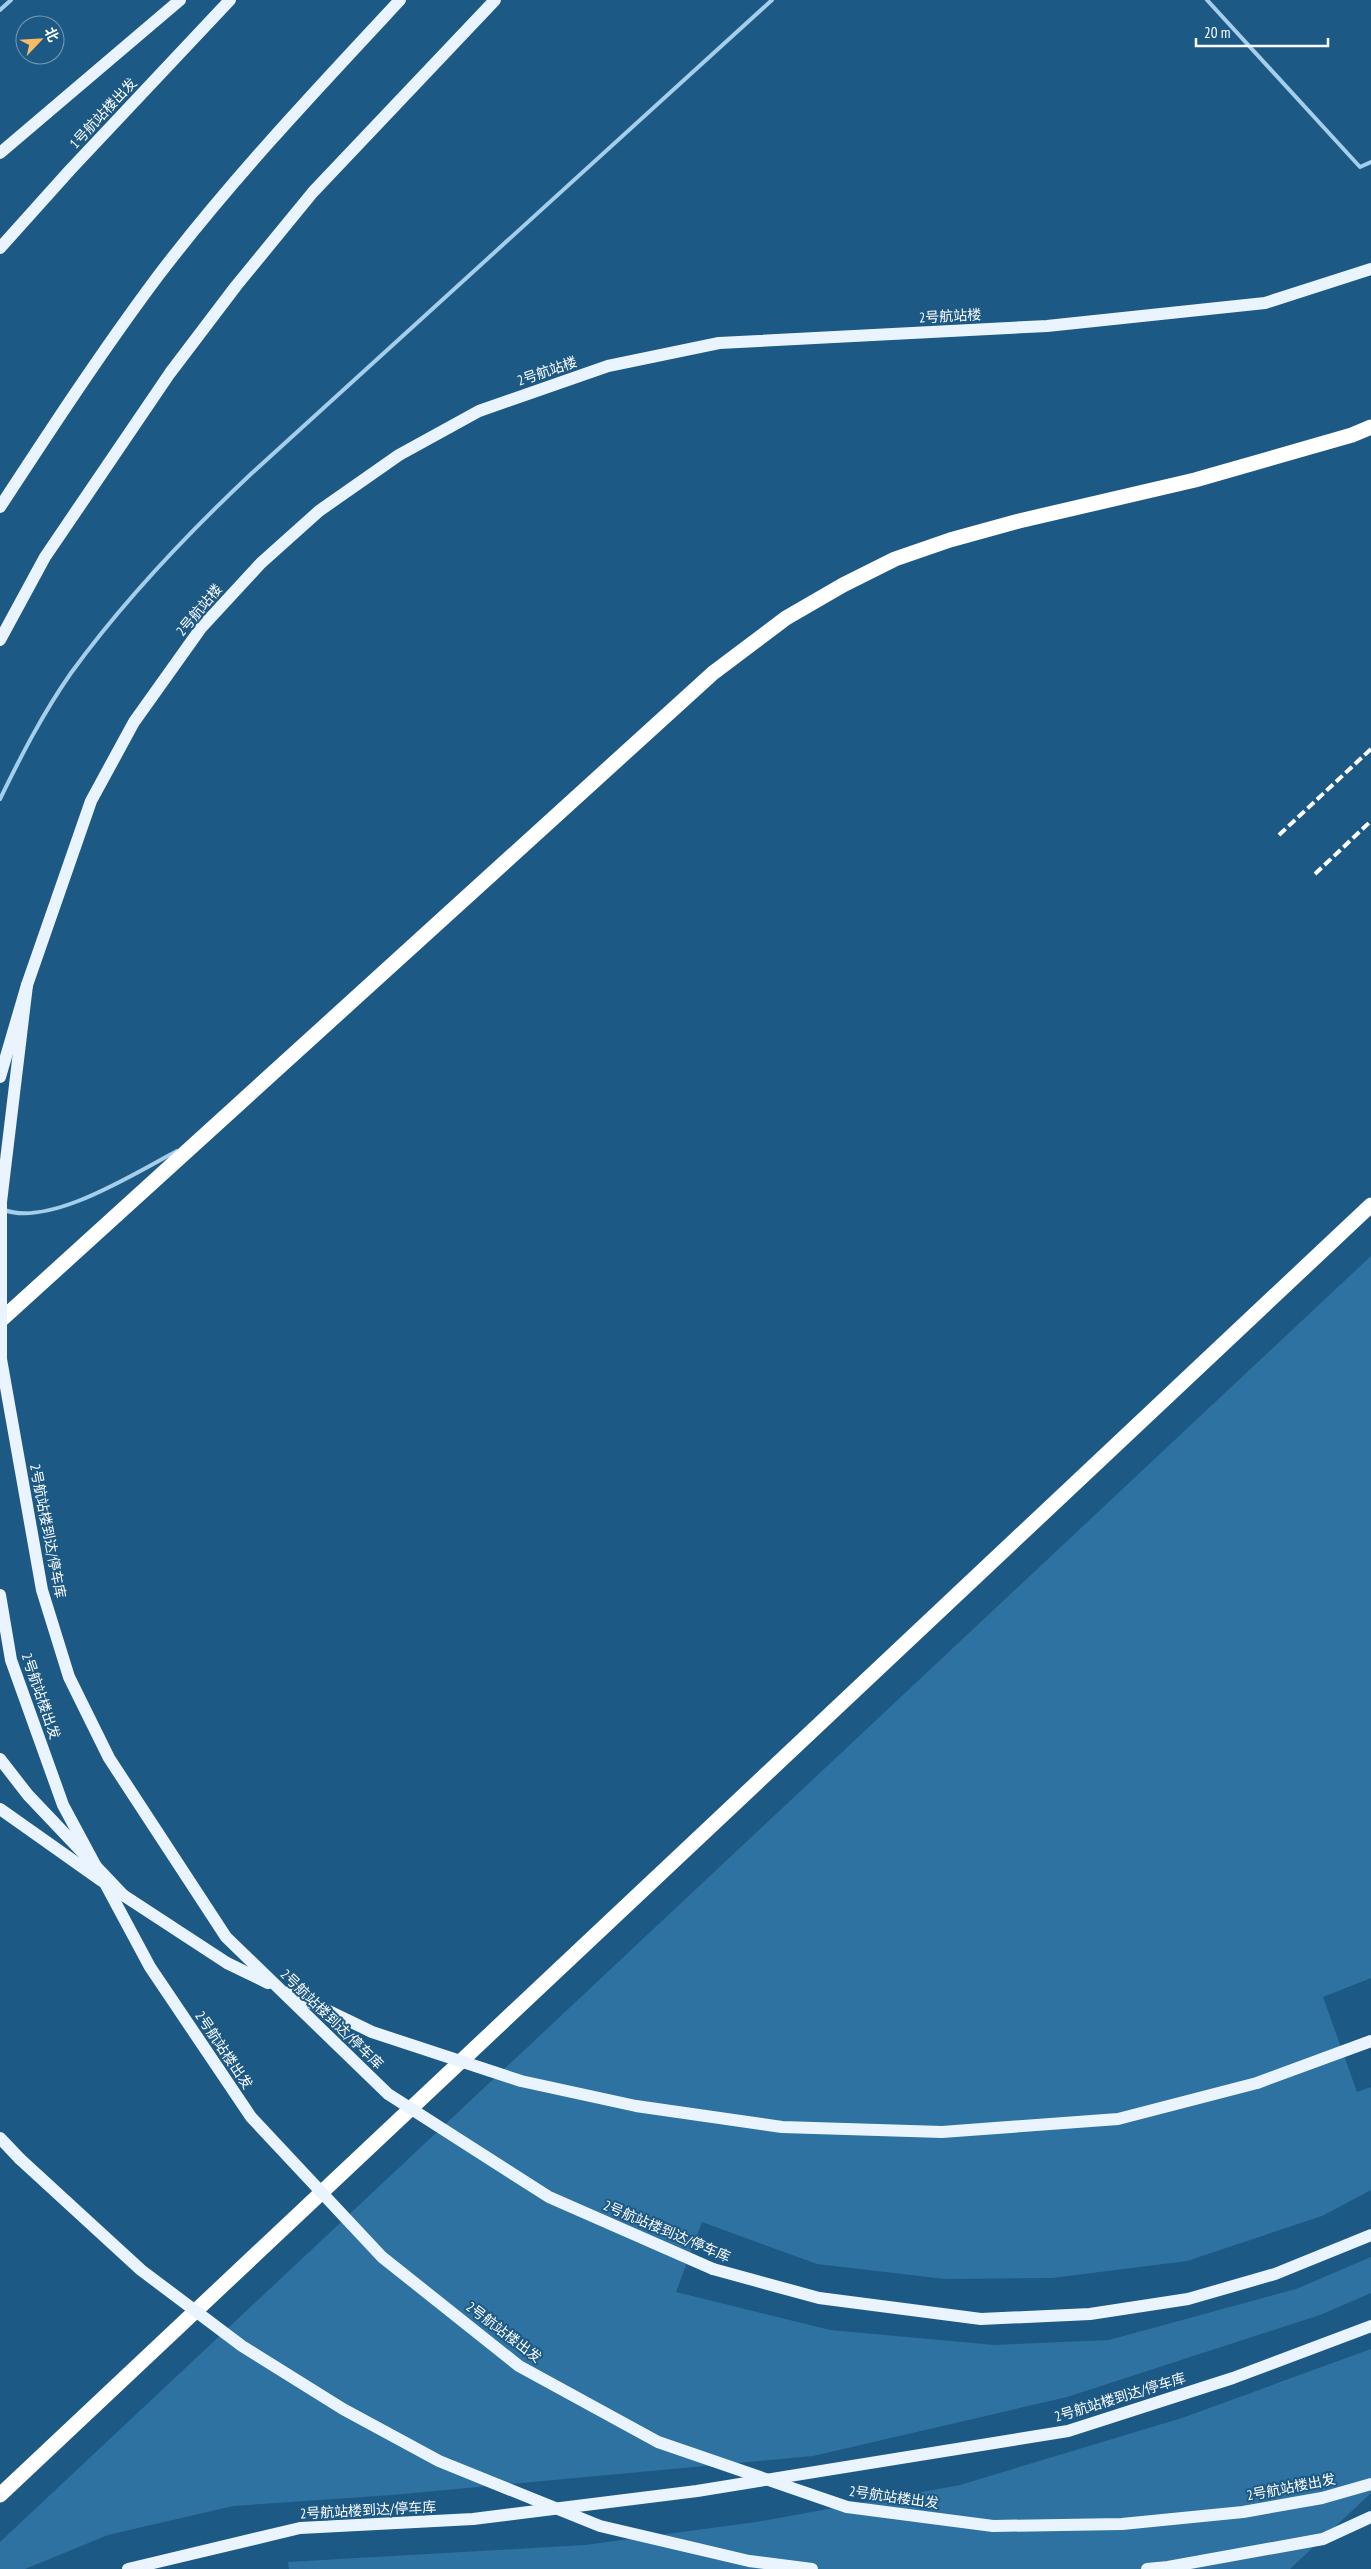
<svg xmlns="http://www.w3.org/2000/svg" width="1371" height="2569" viewBox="0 0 1371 2569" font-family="'PT Sans Narrow','Noto Sans SC',sans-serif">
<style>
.green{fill:#2e72a2}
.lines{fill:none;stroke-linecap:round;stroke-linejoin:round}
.lane{stroke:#a5ceea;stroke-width:4}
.primary{stroke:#e9f4fe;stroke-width:12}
.highway{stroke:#fff;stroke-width:15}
.rail{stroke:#fff;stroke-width:4;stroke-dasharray:9 4;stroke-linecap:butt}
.primary-bridge{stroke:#e9f4fe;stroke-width:12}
.labels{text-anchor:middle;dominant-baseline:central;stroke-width:4;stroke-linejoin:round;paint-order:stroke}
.street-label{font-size:14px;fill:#fff;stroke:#1d5985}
</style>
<rect width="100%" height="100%" fill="#1d5985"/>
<g class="green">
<polygon points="1371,1256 1371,1978 1323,1997 1357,2092 1371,2087 1371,2190 1322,2216 1187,2261 1052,2278 945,2279 817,2264 702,2222 676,2292 830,2330 995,2345 1109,2340 1296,2289 1371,2257 1371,2293 1320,2315 1067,2397 813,2456 392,2495 233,2506 108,2535 25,2569 0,2569 0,2542"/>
<polygon points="1371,2349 1371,2493 1290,2569 289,2569 288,2562 585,2545 756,2522 960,2485 1182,2418"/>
</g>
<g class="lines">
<g class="lane">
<polyline points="1207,0 1360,167 1371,162"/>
<polyline points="0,10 11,0"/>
<path d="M0,799C21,756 43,713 71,673C124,600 186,535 252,473L772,0"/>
<path d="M4,1210C51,1227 135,1173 177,1151"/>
</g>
<g class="primary">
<polyline points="0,153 180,0"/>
<polyline points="0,248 70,170 230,0"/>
<path d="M0,507C51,429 102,351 158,276C232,179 317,89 400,0"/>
<polyline points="0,640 45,557 170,373 236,286 313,192 495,0"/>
<polyline points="0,1077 27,985 91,801 134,722 201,628 261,563 319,511 399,455 479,411 608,366 719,343 1047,326 1265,303 1371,269"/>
<polyline points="0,1759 28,1795 123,1895"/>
<polyline points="0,1809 102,1881"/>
<polyline points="0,2138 20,2159"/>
<polyline points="713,2269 819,2298 981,2319 1090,2314 1188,2299 1275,2274 1371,2235"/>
<polyline points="128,2569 300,2528 473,2519 697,2491 1068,2431 1233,2378 1371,2326"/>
<polyline points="1147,2569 1168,2567 1323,2539 1371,2517"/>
</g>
<g class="highway">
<polyline points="0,1321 713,673 786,618 843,585 895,559 950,540 1019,521 1195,480 1352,435 1371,427"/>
<polyline points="0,2495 1371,1205"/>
</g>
<g class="rail">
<polyline points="1279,835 1371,749"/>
<polyline points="1315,874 1371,821"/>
</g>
<g class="primary-bridge">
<polyline points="27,985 1,1202 1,1359 42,1590 69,1677 109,1758 226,1937 388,2094 549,2197 713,2269"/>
<polyline points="0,1595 11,1660 63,1805 150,1967 251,2117 382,2257 519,2366 658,2442 847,2507 993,2526 1122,2524 1243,2512 1322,2498 1371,2484"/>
<polyline points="123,1895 227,1963 268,1983"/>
<polyline points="289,1992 372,2032 521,2081 636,2106 782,2127 942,2132 1118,2119 1257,2083 1371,2041"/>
<polyline points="20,2159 141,2270 242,2346 343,2409 439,2461 600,2526 749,2561 812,2569"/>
</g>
</g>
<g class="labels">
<g class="street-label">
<text transform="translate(103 113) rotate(-47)">1号航站楼出发</text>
<text transform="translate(950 316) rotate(-3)">2号航站楼</text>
<text transform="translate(547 371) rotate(-19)">2号航站楼</text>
<text transform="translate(199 610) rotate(-50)">2号航站楼</text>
<text transform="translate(48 1531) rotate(79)">2号航站楼到达/停车库</text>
<text transform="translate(41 1696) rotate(71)">2号航站楼出发</text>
<text transform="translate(332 2019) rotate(44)">2号航站楼到达/停车库</text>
<text transform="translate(224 2050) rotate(56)">2号航站楼出发</text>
<text transform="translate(667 2231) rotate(23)">2号航站楼到达/停车库</text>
<text transform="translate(504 2332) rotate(37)">2号航站楼出发</text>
<text transform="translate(1120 2397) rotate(-17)">2号航站楼到达/停车库</text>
<text transform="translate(1291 2487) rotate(-11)">2号航站楼出发</text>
<text transform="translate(894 2497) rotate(8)">2号航站楼出发</text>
<text transform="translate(368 2510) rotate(-3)">2号航站楼到达/停车库</text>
</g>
</g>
<g transform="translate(40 40) rotate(65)"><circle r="24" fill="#1d5985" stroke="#779bb6"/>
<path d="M0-4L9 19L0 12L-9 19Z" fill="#fab963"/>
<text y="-8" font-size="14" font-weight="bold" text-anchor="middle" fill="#ffffff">北</text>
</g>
<path d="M1196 38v8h132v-8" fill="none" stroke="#ffffff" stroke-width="2.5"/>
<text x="1204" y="38" font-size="15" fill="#ffffff" stroke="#1d5985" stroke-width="4" paint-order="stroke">20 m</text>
</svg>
